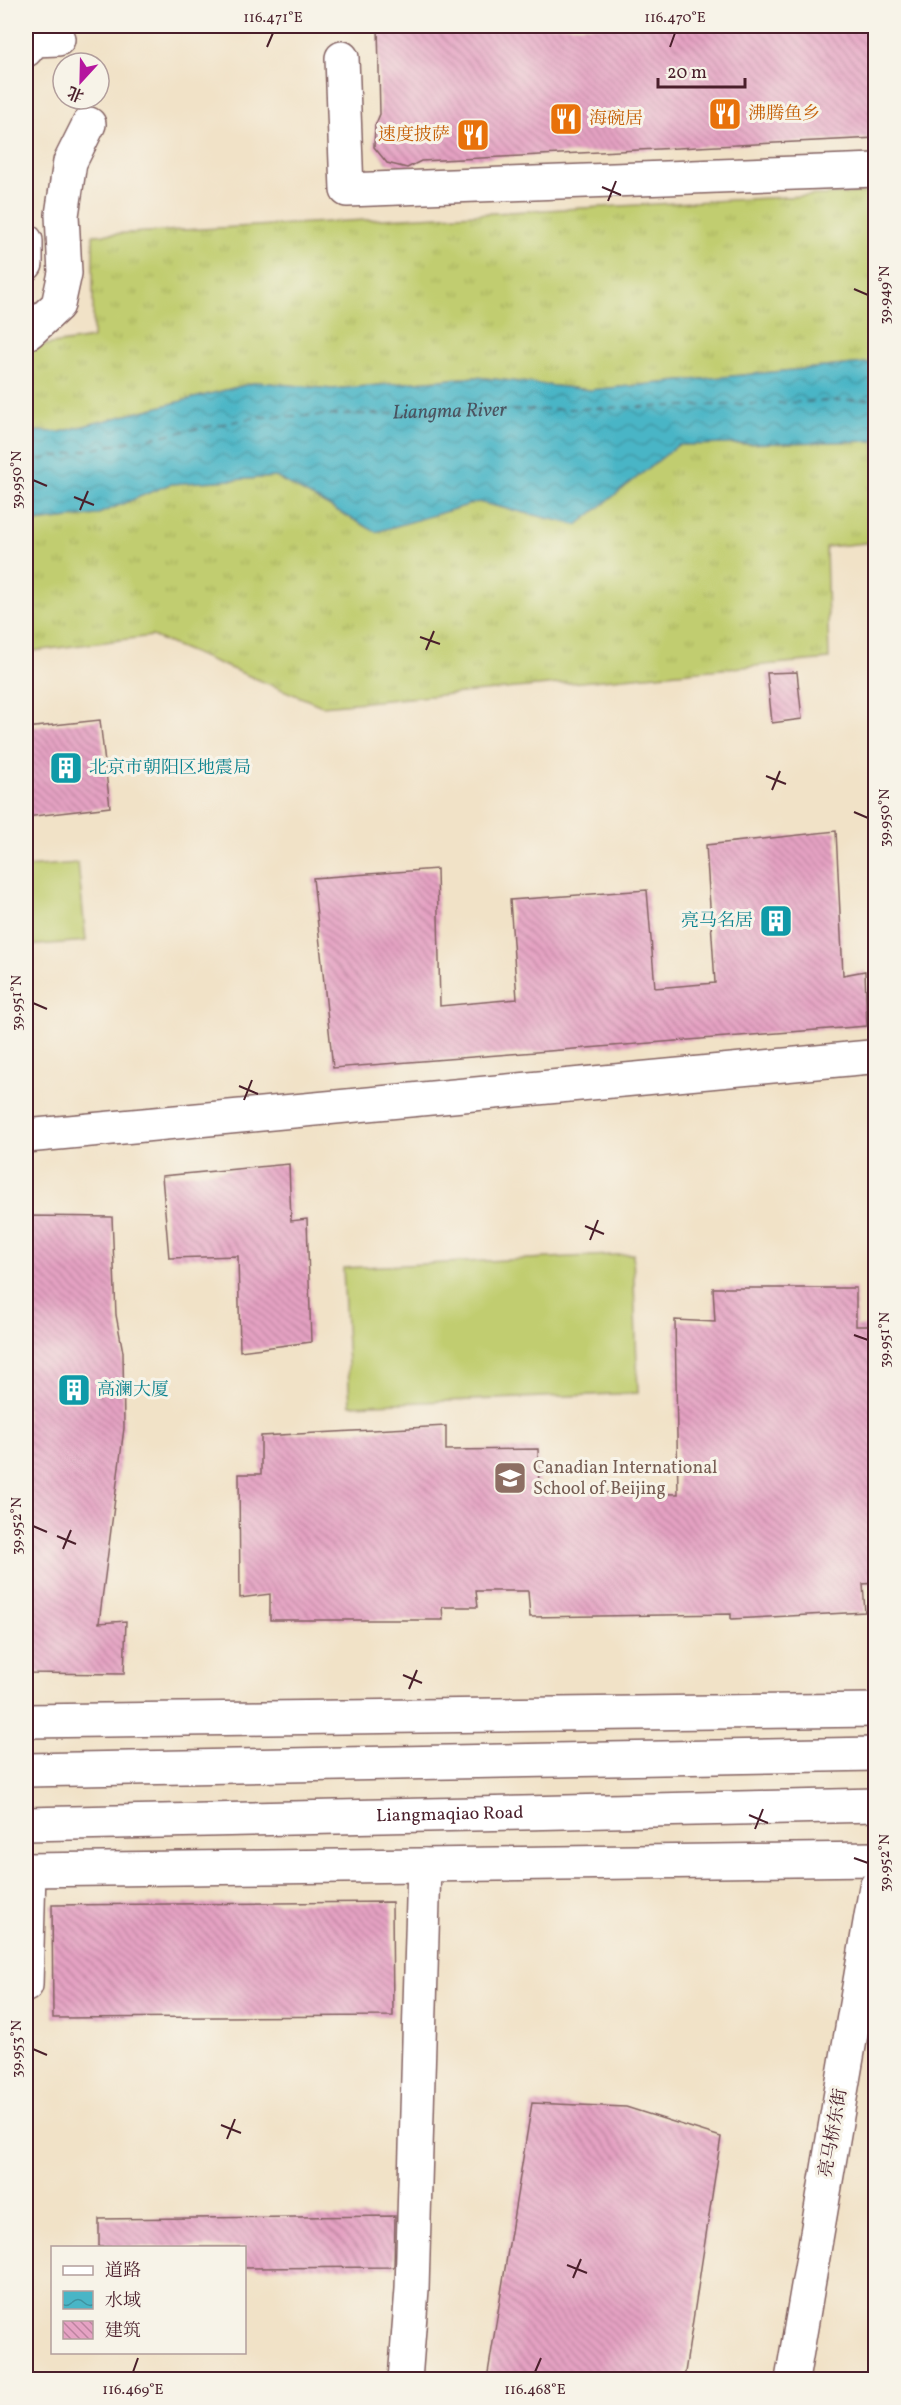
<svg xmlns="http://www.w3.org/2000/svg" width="901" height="2405" viewBox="0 0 901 2405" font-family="Vollkorn,'Noto Serif SC',serif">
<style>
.grass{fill:url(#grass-tufts);stroke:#86764d;stroke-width:1.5}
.garden{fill:#c1cd6f;stroke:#86764d;stroke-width:1.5}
.water{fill:url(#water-waves);stroke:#4a6a78;stroke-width:1.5}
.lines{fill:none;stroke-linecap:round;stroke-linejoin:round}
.ferry{stroke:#4a5461;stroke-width:1.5;stroke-dasharray:8 6;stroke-linecap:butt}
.building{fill:url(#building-back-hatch)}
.minor-casing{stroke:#846362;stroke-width:36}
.major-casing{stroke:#846362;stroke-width:36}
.minor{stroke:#fff;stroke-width:33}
.major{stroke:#fff;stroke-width:33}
.ticks{fill:none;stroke:#4a1f2b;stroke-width:2}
.labels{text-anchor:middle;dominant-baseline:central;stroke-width:6;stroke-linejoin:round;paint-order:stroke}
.food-label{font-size:18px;fill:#c56008;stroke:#f7f3e8;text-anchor:start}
.culture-label{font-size:18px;fill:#0d838f;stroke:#f7f3e8;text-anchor:start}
.education-label{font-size:18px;fill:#785e54;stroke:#f7f3e8;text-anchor:start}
.street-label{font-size:18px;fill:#4a1f2b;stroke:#f7f3e8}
.water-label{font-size:20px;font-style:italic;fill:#4a5461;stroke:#f7f3e8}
.neatline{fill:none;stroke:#4a1f2b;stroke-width:2}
.ticks-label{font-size:15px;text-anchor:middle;fill:#4a1f2b}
</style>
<defs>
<pattern id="grass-tufts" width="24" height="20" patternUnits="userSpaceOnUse" patternTransform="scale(1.5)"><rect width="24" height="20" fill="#c1cd6f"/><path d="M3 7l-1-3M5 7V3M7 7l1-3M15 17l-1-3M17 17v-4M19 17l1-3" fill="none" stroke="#a7b060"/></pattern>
<pattern id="water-waves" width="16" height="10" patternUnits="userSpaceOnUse" patternTransform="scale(1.5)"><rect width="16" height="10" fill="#49b5c6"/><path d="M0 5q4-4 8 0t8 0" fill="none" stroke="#3f93a1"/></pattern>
<pattern id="building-back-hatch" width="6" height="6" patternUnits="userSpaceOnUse" patternTransform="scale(1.5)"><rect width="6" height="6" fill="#e5a2c3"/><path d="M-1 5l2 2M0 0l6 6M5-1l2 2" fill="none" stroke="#bc839f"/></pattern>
</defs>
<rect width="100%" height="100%" fill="#f7f3e8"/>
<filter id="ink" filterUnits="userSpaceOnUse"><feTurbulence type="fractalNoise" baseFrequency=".0167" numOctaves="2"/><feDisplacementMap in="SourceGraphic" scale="12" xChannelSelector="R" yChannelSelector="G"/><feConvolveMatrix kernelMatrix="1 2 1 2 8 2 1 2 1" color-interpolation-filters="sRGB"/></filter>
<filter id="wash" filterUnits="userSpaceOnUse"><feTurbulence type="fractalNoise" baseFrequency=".008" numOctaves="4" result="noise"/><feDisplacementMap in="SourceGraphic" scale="24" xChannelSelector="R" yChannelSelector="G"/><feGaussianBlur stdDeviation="1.35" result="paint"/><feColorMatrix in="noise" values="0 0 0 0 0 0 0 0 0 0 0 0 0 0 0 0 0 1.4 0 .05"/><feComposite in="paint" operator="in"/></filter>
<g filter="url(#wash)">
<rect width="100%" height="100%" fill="#f1e2c7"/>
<g class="grass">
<polygon points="875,192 875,362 590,390 476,377 332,389 257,382 60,432 26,431 26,348 93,338 93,235"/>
<polygon points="875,441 875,542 826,547 829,659 322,706 152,636 26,652 26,523 96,515 170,484 276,477 376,532 478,502 577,525 678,445"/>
</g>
<g class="garden">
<polygon points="78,863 86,941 26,946 26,867"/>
<polygon points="633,1254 638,1393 350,1405 343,1268"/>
</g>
<polygon class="water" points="875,362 875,441 678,445 577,525 478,502 376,532 276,477 170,484 96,515 26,523 26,431 60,432 257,382 332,389 476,377 590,390"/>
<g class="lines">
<path class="ferry" id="s1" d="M26,462L258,417L755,404L876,399"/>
</g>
<g id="blocks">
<g class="building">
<polygon points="378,26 876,26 876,138 421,161 407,168 387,163 374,147 375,126 380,114"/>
<polygon points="797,672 802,719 772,723 767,673"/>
<polygon points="100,720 110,807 26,817 26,728"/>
<polygon points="836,831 843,975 865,971 867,1026 333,1068 313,878 437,869 440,1006 517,999 510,900 647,890 655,988 715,983 706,845"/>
<polygon points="289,1164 291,1221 307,1219 311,1342 240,1351 238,1256 169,1258 162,1176"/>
<polygon points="26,1216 112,1217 116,1315 123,1352 124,1428 99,1623 126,1621 124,1674 26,1673"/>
<polygon points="713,1288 856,1288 856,1326 876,1326 876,1583 863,1584 865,1612 731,1619 731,1614 530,1617 528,1591 476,1591 478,1607 442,1607 443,1620 270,1620 270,1594 240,1598 239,1474 261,1474 261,1436 446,1426 446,1450 538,1449 539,1492 678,1494 675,1320 715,1322"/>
<polygon points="392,1902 393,2016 53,2018 52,1905"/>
<polygon points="532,2103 626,2107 721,2137 684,2379 487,2379"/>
<polygon points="395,2216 394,2267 244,2268 244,2247 99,2247 99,2219"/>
</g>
</g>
</g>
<g filter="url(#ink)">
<use href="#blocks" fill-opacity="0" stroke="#846362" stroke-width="1.5"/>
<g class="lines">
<g class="minor-casing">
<g id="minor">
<polyline points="26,50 34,40 58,39"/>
<polyline points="342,58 347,190 876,170"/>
<polyline points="26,241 26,264"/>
<polyline points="26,333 29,332 58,305 65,273 62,215 70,162 89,124"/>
<polyline points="26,1136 870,1057"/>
<polyline points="26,1721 876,1710"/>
<polyline points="26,1870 876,1859"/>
<polyline points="26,1985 29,1870"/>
<polyline points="405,2380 412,2289 424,1865"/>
<polyline points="792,2380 876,1887"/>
</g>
</g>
<g class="major-casing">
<g id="major">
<polyline points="26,1770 876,1754"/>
<path id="s2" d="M26,1824L876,1805"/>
</g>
</g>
<use href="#minor" class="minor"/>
<use href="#major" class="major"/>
</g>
</g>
<path class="ticks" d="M267,47L273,33M670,47L675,33M602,187L621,195M608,201L616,181M854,289L868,295M33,480L47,486M74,497L94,505M80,510L88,491M420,637L440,644M426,650L434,631M766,776L786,784M772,790L780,771M854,812L868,818M33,1003L47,1009M239,1086L258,1094M244,1100L252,1080M585,1226L604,1234M590,1240L598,1220M854,1335L868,1340M33,1526L47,1532M57,1536L76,1544M63,1549L71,1530M403,1675L422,1683M409,1689L417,1670M749,1815L768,1823M755,1829L763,1809M854,1858L868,1863M33,2049L47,2055M221,2125L241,2133M227,2139L235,2119M567,2265L587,2273M573,2278L581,2259M133,2372L138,2358M535,2372L541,2358"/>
<defs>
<g id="restaurant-square" transform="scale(1.725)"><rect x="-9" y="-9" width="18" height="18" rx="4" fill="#e8710a" stroke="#f7f3e8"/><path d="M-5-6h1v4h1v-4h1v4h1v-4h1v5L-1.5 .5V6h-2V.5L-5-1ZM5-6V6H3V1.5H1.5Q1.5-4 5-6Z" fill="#fff"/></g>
<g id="building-square" transform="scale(1.725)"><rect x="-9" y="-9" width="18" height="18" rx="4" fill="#0f9aa8" stroke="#f7f3e8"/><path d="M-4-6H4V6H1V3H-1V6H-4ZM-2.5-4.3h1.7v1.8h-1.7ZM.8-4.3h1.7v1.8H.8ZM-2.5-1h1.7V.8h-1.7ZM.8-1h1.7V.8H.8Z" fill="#fff"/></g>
<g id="school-square" transform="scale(1.725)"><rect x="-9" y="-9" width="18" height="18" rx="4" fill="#8d6e63" stroke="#f7f3e8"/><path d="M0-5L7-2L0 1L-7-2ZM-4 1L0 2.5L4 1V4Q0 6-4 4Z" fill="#fff"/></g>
</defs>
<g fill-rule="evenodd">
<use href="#restaurant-square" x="725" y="114"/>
<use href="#restaurant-square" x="566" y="119"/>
<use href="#restaurant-square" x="473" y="135"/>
<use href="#building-square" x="66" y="768"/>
<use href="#building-square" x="776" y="921"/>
<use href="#building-square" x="74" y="1390"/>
<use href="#school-square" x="510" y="1478"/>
</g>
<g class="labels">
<g class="food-label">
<text x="748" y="114">沸腾鱼乡</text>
<text x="589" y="119">海碗居</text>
<text x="450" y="135" text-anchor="end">速度披萨</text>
</g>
<g class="culture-label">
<text x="89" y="768">北京市朝阳区地震局</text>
<text x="753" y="921" text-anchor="end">亮马名居</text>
<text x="97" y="1390">高澜大厦</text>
</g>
<g class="education-label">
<text x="533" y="1468">Canadian International<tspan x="533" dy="21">School of Beijing</tspan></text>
</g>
<g class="street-label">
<text stroke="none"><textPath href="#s2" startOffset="424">Liangmaqiao Road</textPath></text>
<text transform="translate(834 2133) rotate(-80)">亮马桥东街</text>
</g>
<g class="water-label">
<text stroke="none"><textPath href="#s1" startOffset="428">Liangma River</textPath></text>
</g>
</g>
<rect width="901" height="2405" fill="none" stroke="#f7f3e8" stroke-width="66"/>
<rect x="51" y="2246" width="195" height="108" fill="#f7f3e8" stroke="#b29e9c" stroke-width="1.5"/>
<rect x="63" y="2266" width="30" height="9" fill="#ffffff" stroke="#b29e9c" stroke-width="1.5"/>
<text x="105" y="2276" font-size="18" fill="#4a1f2b">道路</text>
<rect x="63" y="2291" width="30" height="18" fill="url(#water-waves)" stroke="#b29e9c" stroke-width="1.5"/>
<text x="105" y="2306" font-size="18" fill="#4a1f2b">水域</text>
<rect x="63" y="2321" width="30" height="18" fill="url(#building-back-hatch)" stroke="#b29e9c" stroke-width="1.5"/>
<text x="105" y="2336" font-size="18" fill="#4a1f2b">建筑</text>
<g transform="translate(81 81) rotate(202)"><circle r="28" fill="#f7f3e8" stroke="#b29e9c" stroke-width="1.5"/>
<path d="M0-4.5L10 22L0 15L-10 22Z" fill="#b5179e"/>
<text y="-9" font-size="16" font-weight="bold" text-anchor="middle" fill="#4a1f2b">北</text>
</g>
<path d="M658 78v9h87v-9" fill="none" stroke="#4a1f2b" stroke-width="3"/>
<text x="667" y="78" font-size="18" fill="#4a1f2b" stroke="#f7f3e8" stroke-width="4.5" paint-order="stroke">20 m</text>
<rect x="33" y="33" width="835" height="2339" class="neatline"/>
<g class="ticks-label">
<text x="273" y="22">116.471°E</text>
<text x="675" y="22">116.470°E</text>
<text transform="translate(884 295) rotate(-90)" y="5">39.949°N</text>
<text transform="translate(16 480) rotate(-90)" y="5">39.950°N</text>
<text transform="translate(884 818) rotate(-90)" y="5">39.950°N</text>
<text transform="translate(16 1003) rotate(-90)" y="5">39.951°N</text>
<text transform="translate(884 1340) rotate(-90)" y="5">39.951°N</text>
<text transform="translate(16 1526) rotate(-90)" y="5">39.952°N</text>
<text transform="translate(884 1863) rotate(-90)" y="5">39.952°N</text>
<text transform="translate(16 2049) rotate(-90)" y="5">39.953°N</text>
<text x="133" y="2394">116.469°E</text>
<text x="535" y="2394">116.468°E</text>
</g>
</svg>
